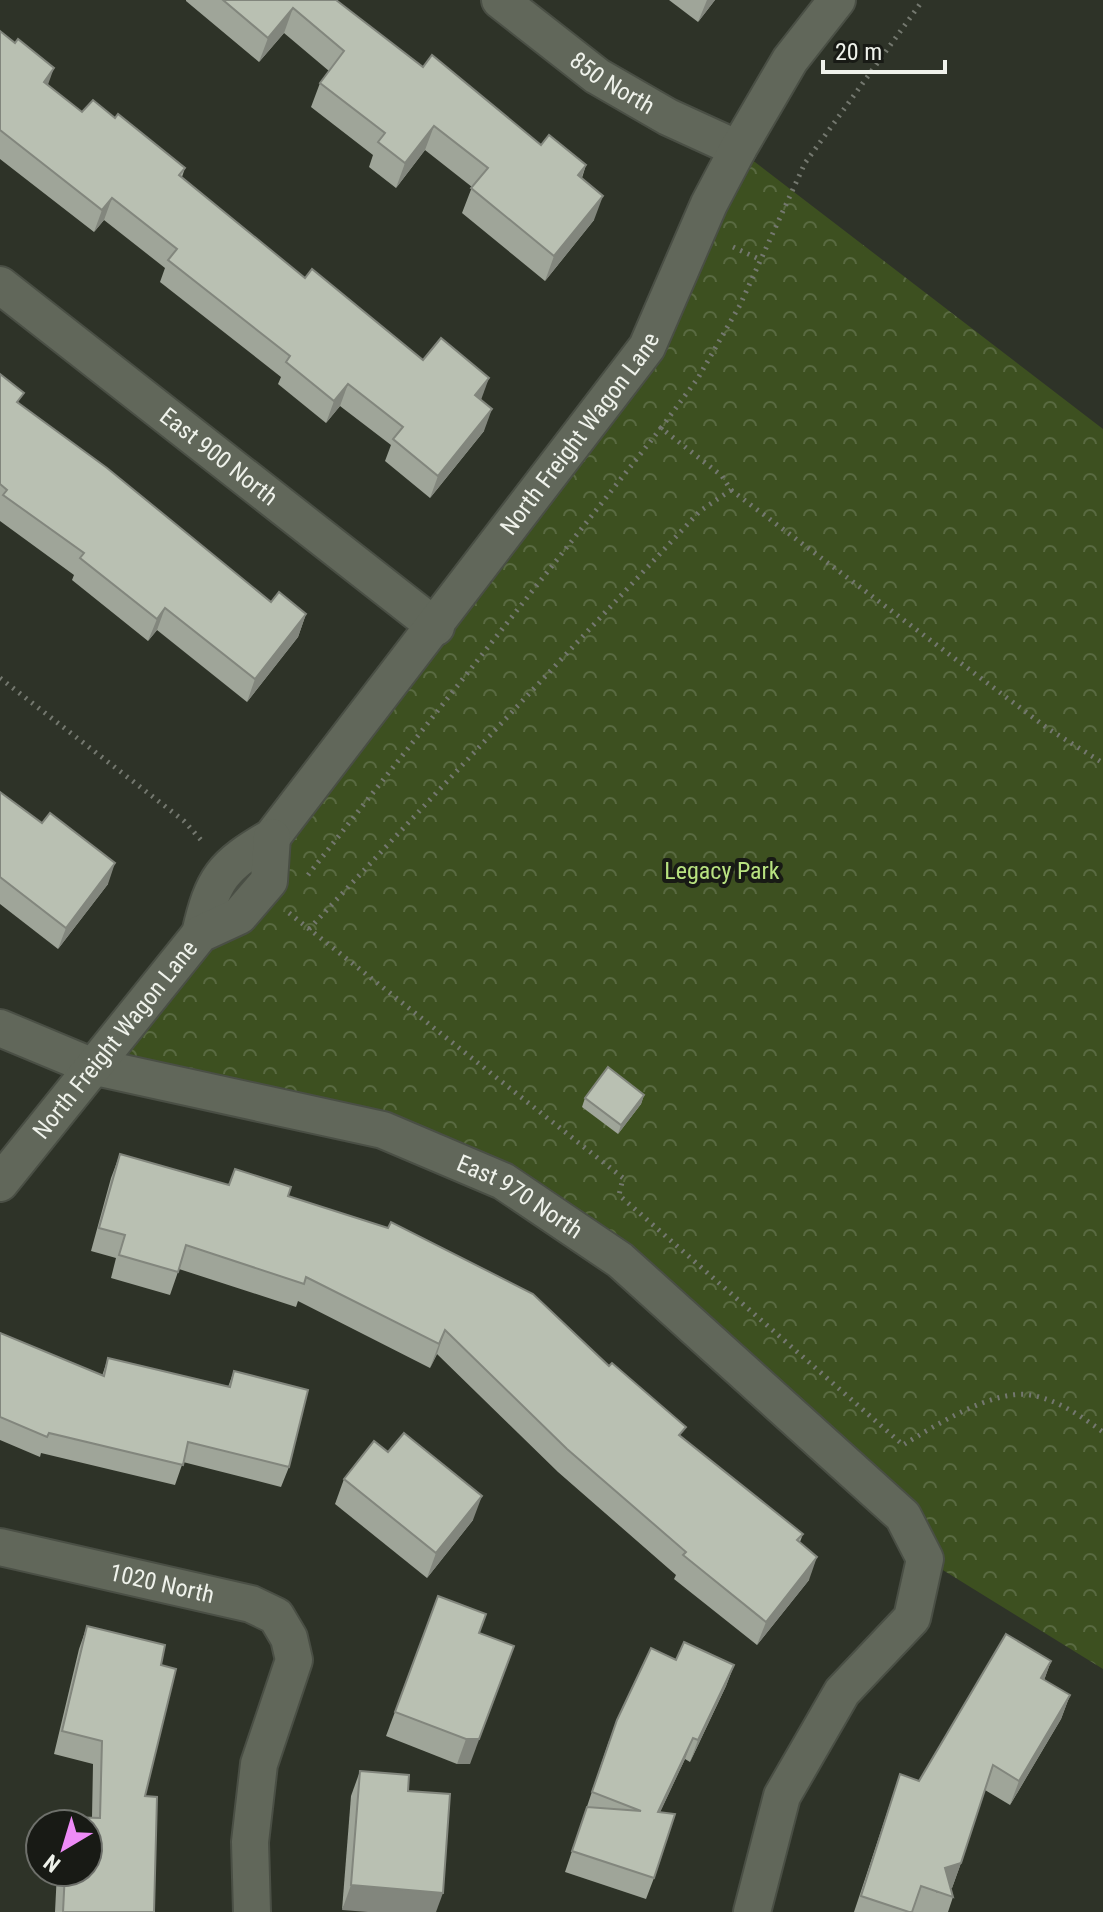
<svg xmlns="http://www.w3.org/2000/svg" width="1103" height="1912" viewBox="0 0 1103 1912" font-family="'Roboto Condensed',sans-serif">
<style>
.park{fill:url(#park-crowns)}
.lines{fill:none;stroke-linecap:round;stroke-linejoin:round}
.minor-casing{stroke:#4a4f45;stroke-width:40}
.path{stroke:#74786f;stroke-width:5;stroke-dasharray:2 6;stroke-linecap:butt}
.minor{stroke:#61675a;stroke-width:36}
.wall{fill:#9fa599}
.shaded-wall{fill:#82867d}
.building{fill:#b9c0b2;stroke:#82867d;stroke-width:2}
.labels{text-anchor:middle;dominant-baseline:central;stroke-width:8;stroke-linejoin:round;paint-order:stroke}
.street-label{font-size:24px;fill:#eff2eb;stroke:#181a15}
.park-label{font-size:24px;fill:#b8e280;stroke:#181a15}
</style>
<defs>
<pattern id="park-crowns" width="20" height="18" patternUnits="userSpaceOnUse" patternTransform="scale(2)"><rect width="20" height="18" fill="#3d5020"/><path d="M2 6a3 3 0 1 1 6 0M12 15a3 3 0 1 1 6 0" fill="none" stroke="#596a41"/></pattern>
</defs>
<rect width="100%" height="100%" fill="#2e3328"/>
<polygon class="park" points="738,149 1103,429 1103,1669 925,1559 903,1516 503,1181 91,1066 647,347"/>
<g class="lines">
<g class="minor-casing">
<g id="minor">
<path id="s1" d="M500,0L597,76L668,117L738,149"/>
<path id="s2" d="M0,285L436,627"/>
<path id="s3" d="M200,934C213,878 222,866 272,837L647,347L709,204L738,149L790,60L837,0"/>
<path id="s4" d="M0,1028L91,1066L383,1130L503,1181L620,1260L903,1516L925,1559L912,1618L842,1692L782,1796L752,1912"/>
<path id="s5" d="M0,1183L200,934L239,916L269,881L272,837"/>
<path id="s6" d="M0,1547L251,1604L276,1616L289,1638L294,1660L259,1764L250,1842L252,1912"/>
</g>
</g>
<g class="path">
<polyline points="733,247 761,260"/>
<polyline points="731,490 1047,728 1103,763"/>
<polyline points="0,678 184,821 201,840"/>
<polyline points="308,875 661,428"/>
<path d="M289,913L623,1178L619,1195L903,1445C934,1426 993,1389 1030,1395C1057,1399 1082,1417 1103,1432"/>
<polyline points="309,929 700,511 731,490 722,476 661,428 698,378 740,305 805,163 923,0"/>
</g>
<use href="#minor" class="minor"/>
</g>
<g class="wall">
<polygon points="186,0 338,0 337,1 423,67 541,145 586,165 582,178 594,220 545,281 462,213 472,187 425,150 396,188 369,167 373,155 311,107 320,83 329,71 284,33 259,62 186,1"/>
<polygon points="669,0 715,0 698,22"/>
<polygon points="0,31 48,85 82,112 115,118 185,168 182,177 305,278 481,400 484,431 430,498 385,461 391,445 340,406 326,423 278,384 281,377 160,282 165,268 104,220 94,232 0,159"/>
<polygon points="0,374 20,404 271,602 306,614 298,637 247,702 157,630 148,641 72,580 74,575 0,521"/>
<polygon points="0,792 108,884 58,949 0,904"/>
<polygon points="644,1095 641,1104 618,1134 582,1107 585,1098"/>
<polygon points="120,1154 229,1185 235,1169 288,1196 682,1437 803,1534 800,1542 809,1580 757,1645 674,1579 676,1575 558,1472 437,1354 430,1368 298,1301 296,1307 179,1269 170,1295 111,1278 116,1258 91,1251 111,1178"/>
<polygon points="0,1333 102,1376 108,1358 228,1387 234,1371 289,1467 281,1487 183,1462 175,1485 41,1453 40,1457 0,1440"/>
<polygon points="344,1479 473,1520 427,1578 335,1504"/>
<polygon points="438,1596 479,1633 470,1764 457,1764 386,1736"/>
<polygon points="87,1626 161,1665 145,1796 154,1912 55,1912 57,1872 88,1872 88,1824 64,1824 67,1817 92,1818 93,1764 54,1754 79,1649"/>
<polygon points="676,1660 734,1665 726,1686 690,1762 685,1759 660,1812 654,1878 646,1899 565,1872 609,1741"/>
<polygon points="1051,1661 1044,1680 1070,1695 1061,1719 1010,1805 985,1790 961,1863 952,1888 951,1888 953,1897 948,1912 854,1912 900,1774 919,1781"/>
<polygon points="360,1771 409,1775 342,1910 351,1796"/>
</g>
<g class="shaded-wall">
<polygon points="707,0 715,0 698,22"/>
<polygon points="293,8 284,33 259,62 268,38"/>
<polygon points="54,68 46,90 44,82"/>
<polygon points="434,126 425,150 396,188 405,163"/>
<polygon points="586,165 577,190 578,175"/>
<polygon points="603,196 594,220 545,281 554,256"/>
<polygon points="112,198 104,220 94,232 102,210"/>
<polygon points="489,378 481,400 475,395"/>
<polygon points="348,384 340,406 326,423 334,401"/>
<polygon points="492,409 484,431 430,498 438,476"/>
<polygon points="165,608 157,630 148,641 157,619"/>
<polygon points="306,614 298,637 247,702 255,679"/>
<polygon points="115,863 108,884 58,949 66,928"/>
<polygon points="644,1095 641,1104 618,1134 621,1125"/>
<polygon points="445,1330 437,1354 430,1368 439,1344"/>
<polygon points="482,1496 473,1520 427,1578 436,1553"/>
<polygon points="817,1557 809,1580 757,1645 766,1622"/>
<polygon points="514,1646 470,1764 457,1764 466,1739"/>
<polygon points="1051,1661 1042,1686 1041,1678"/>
<polygon points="734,1665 726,1686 690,1762 698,1740"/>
<polygon points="1070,1695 1061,1719 1010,1805 1019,1781"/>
<polygon points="693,1738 685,1759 650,1834 658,1812"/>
<polygon points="961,1863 952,1888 936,1893 945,1868"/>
<polygon points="351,1885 443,1893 436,1912 368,1912 342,1910"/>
</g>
<g class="building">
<polygon points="223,0 336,0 423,67 432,55 541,145 549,135 586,165 578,175 603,196 554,256 471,188 488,168 434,126 405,163 378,142 385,133 320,83 344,51 293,8 268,38"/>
<polygon points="0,31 15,43 18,39 54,68 44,82 82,112 93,100 115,118 118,114 185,168 179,175 305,278 312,269 423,360 441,338 489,378 475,395 492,409 438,476 393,439 403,427 348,384 334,401 286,362 290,356 168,260 177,249 112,198 102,210 0,130"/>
<polygon points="0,374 24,393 17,402 107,468 271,602 279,592 306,614 255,679 165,608 157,619 80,558 84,553 3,495 7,490 0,484"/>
<polygon points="0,792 42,823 50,813 115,863 66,928 0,877"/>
<polygon points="608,1067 644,1095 621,1125 585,1098"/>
<polygon points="120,1154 229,1185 235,1169 291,1187 288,1196 388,1228 391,1222 533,1294 609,1366 612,1363 686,1427 679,1435 803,1534 797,1540 817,1557 766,1622 683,1555 686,1552 567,1449 445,1330 439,1344 306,1277 304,1284 186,1245 178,1272 119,1255 125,1235 99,1228"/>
<polygon points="0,1333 104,1376 108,1358 230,1387 234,1371 308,1390 289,1467 188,1442 183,1465 49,1433 47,1437 0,1417"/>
<polygon points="404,1433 482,1496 436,1553 344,1479 374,1441 388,1452"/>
<polygon points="438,1596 486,1614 479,1633 514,1646 479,1739 466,1739 395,1712"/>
<polygon points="87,1626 165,1645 161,1665 176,1669 145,1796 157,1797 154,1912 63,1912 65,1872 88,1872 88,1824 66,1824 67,1817 100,1818 102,1741 62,1731"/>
<polygon points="1006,1634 1051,1661 1041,1678 1070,1695 1019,1781 993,1765 961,1863 945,1868 953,1897 921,1886 912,1912 909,1912 861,1896 900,1774 919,1781"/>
<polygon points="684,1642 734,1665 698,1740 693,1738 658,1812 675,1814 654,1878 572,1851 587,1807 641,1811 592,1792 617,1720 651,1648 676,1660"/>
<polygon points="360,1771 409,1775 408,1791 450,1794 443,1893 351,1885"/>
</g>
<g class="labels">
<g class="street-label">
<text stroke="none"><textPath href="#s1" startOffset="140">850 North</textPath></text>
<text stroke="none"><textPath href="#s3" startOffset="634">North Freight Wagon Lane</textPath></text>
<text stroke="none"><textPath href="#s2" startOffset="278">East 900 North</textPath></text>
<text stroke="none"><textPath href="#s5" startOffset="184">North Freight Wagon Lane</textPath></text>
<text stroke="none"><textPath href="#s4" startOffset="550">East 970 North</textPath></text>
<text stroke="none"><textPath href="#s6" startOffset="166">1020 North</textPath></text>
</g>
<g class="park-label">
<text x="722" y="871">Legacy Park</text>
</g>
</g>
<g transform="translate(64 1848) rotate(218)"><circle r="38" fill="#181a15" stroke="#6e706b" stroke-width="2"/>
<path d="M0-6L14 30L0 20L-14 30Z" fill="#ee8bf7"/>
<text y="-12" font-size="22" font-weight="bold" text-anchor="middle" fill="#eff2eb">N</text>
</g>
<path d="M823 60v12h122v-12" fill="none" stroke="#eff2eb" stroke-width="4"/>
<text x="835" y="60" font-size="24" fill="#eff2eb" stroke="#181a15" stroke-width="6" paint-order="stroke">20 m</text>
</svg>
